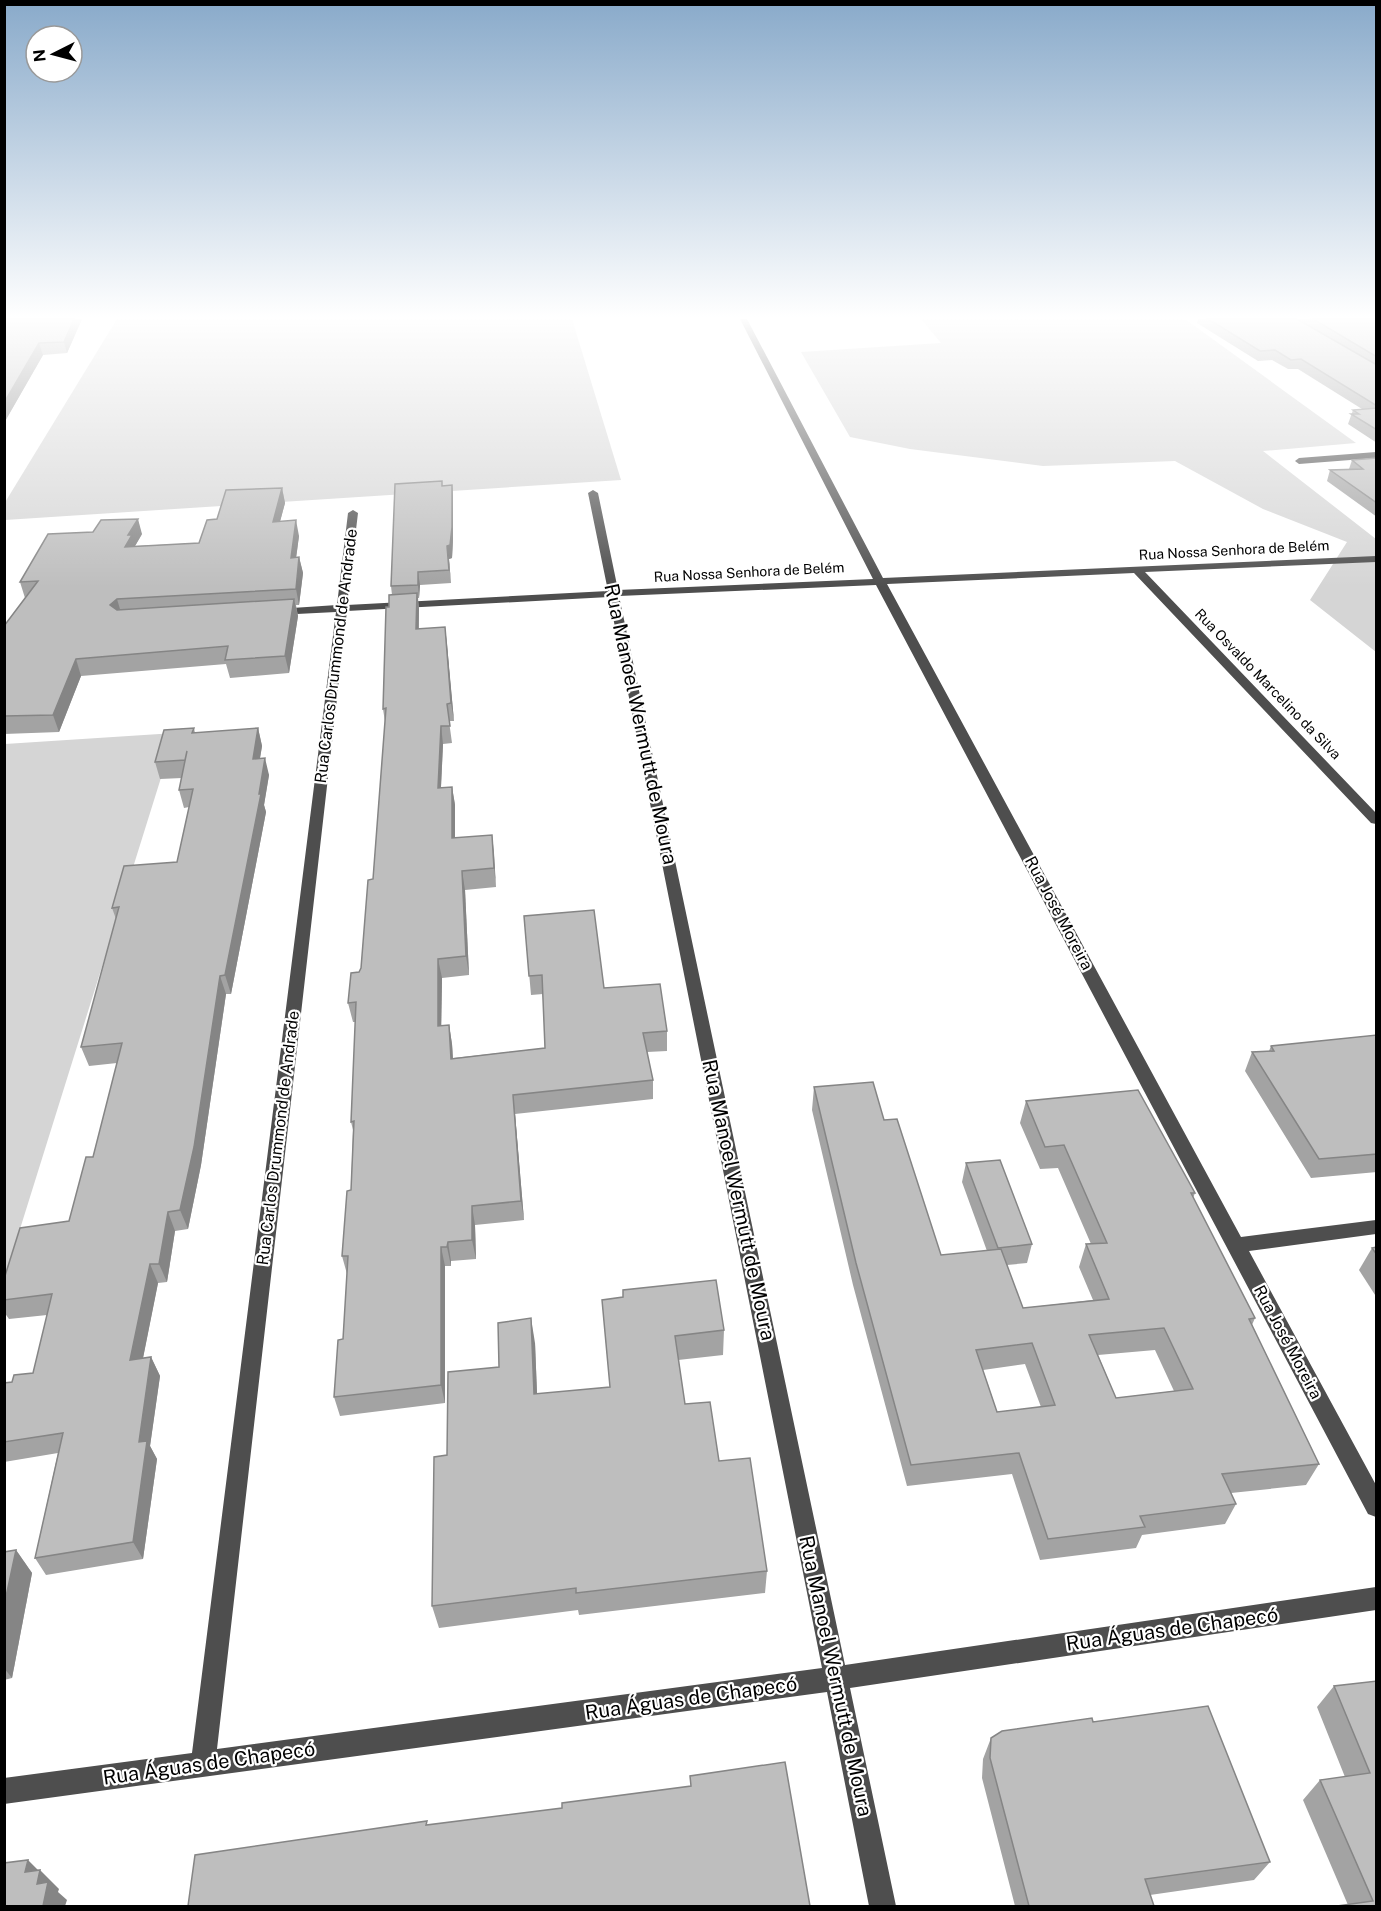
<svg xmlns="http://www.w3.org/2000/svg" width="1381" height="1911" viewBox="0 0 1381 1911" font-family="'Public Sans',sans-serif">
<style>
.green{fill:#d5d5d5}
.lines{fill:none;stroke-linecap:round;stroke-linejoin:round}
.minor{fill:#4e4e4e;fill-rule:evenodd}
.wall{fill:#a3a3a3;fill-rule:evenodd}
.shaded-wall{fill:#858585}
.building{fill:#bebebe;stroke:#858585;stroke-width:1.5;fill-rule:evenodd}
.labels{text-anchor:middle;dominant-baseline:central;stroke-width:4.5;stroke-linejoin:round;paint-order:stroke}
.far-street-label{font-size:14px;fill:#000;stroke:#fff}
.street-label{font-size:16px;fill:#000;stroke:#fff}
.near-street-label{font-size:20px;fill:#000;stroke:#fff}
</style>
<rect width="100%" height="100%" fill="#fff"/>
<g class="green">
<polygon points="117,319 572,319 621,480 5,520 4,504"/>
<polygon points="921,319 1185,319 1356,443 1263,451 1376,539 1376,652 1310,600 1347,542 1263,509 1175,461 1043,466 910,449 850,437 801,352 941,343"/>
<polygon points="175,733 5,1277 5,744"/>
</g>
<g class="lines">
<g class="minor">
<path d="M740,319H747L883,578L1376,556V562L1145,572L1376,813V824L1371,823L1134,573L887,584L1241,1237L1376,1220V1234L1249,1251L1376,1485V1517L1368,1514L876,585L619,596L845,1665L1376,1587V1610L850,1688L896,1906H869L827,1692L4,1804V1778L192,1753L336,612L277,615L272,612L277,609L337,605L348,513L353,510L358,513L347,605L608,591L588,493L593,490L598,493L618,590L873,579ZM609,597L822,1668L217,1749L347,611Z"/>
<polygon points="1376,452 1376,458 1299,464 1295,461 1299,458"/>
</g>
</g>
<g class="wall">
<polygon points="4,319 82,319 67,353 43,355 4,423"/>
<polygon points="1198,319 1377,319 1377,443 1348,424 1353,410 1362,409 1298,369 1288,369 1272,360 1258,361 1197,323"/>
<polygon points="1377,458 1377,517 1327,481 1330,470 1349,469 1352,460"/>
<polygon points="452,485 453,497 453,540 452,558 449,559 451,583 420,585 419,598 418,598 419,609 419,629 445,627 454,721 449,721 452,743 443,744 441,788 452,787 455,805 455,838 492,835 496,887 465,890 469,975 442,978 441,1026 449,1025 452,1044 453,1058 545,1048 543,994 531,995 524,916 604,988 667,1031 667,1051 647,1052 653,1080 653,1099 515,1114 524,1220 475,1225 476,1259 451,1261 451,1266 445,1266 445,1403 340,1416 334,1397 343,1339 347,1274 342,1256 351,1190 353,1130 351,1122 356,1022 353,1022 348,1003 359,972 361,968 373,879 385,722 383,709 389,607 392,595 391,586 442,486"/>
<polygon points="282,488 285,503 280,521 299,536 296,557 299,557 303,573 299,605 296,605 298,616 289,673 230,678 226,664 81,676 59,732 4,734 4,626 25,598 20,582 142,534 135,546 199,543 217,519"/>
<polygon points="194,728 195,733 258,728 262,746 260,758 269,775 264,805 266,812 231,994 226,994 201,1165 188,1229 175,1231 167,1282 158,1283 143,1358 151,1357 160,1376 150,1446 157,1459 143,1559 46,1575 35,1558 58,1453 4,1462 4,1383 12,1382 33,1373 47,1315 9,1319 4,1312 4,1279 69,1221 93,1157 117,1063 89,1066 81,1047 116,919 112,908 177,862 189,807 184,808 179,790 182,778 160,779 155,762"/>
<polygon points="1377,1035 1377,1172 1311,1178 1245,1071 1252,1052 1269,1051 1271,1046"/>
<path d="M814,1087L884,1120L941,1255L987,1251L962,1182L966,1163L1032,1244L1027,1263L1007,1265L1023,1308L1093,1300L1079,1267L1086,1244H1091L1058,1168L1040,1169L1020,1123L1026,1101L1195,1193L1193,1198L1255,1318L1252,1325L1319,1464L1306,1485L1231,1493L1236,1504L1225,1524L1142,1535L1136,1548L1040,1560L1012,1474L907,1486L853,1285L812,1110ZM1155,1350L1174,1391L1116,1398L1098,1355ZM1025,1364L1041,1407L997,1412L983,1370Z"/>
<polygon points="1377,1247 1377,1298 1359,1270 1372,1248"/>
<polygon points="602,1300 724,1330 723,1355 678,1360 685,1404 719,1461 767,1571 765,1593 579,1615 578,1610 439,1628 432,1606 447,1455 499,1367 535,1343 537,1394 610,1387"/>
<polygon points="16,1550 32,1573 12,1678 4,1680 4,1552"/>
<polygon points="1377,1681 1377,1906 1348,1905 1303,1800 1320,1780 1345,1777 1317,1707 1334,1686"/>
<polygon points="1093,1722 1270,1862 1254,1880 1150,1895 1154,1906 1015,1906 982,1778 983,1759 991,1738"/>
</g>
<g class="shaded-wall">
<polygon points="74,319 82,319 67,353 64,342"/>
<polygon points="39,343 43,355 4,423 4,403"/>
<polygon points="452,485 453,497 453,540 452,558 449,559 451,583 447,546"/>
<polygon points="282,488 285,503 276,537 273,522"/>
<polygon points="138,519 142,534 135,546 125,547 128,535"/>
<polygon points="296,520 299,536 294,574 291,558"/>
<polygon points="299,557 303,573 299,605 296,589"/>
<polygon points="418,572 420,585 419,598 418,585"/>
<polygon points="417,593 419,609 418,646 416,629"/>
<polygon points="117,599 122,616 110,605"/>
<polygon points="294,599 298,616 289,673 285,656"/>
<polygon points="445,627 447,644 454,721 451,703"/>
<polygon points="76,659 81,676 59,732 53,715"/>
<polygon points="441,726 443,744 440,806 438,788"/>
<polygon points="258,728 262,746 257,776 253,759"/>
<polygon points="265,758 269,775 264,805 266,812 231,994 225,975"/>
<polygon points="452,787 455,805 455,856 452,838"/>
<polygon points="492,835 494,853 496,887 494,868"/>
<polygon points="462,871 465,890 469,975 466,956"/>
<polygon points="438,959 442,978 441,1045 438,1026"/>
<polygon points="220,976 226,994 201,1165 188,1229 180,1210"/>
<polygon points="449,1025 452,1044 454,1078 451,1059"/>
<polygon points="513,1095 515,1114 524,1220 521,1201"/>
<polygon points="472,1206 475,1225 476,1259 472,1240"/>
<polygon points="168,1212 175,1231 167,1282 159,1264"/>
<polygon points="448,1242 451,1261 451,1266 447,1247"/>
<polygon points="441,1247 445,1266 445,1403 441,1385"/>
<polygon points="150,1264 158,1283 139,1378 130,1360"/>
<polygon points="531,1318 535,1343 538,1418 534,1394"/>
<polygon points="151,1357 160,1376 150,1446 157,1459 143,1559 133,1542 139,1442"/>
<polygon points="16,1550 32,1573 12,1678 4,1668 4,1606"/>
<polygon points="28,1860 40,1872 40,1870 59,1889 58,1892 67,1900 65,1906 43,1906 25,1872"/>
</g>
<g class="building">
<polygon points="4,319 74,319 64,342 39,343 4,403"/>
<polygon points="1208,319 1297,319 1377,365 1377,406 1301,359 1291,360 1275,350 1260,351"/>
<polygon points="1313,319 1377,319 1377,357"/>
<polygon points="1377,408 1377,430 1351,414 1359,414 1353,410"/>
<polygon points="1377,458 1377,503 1330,470 1363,469 1352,460"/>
<polygon points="442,481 442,486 452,485 452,527 450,545 447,546 449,570 418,572 418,585 391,586 395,484"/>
<polygon points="282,488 273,522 296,520 291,558 299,557 296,589 117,599 110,605 117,610 294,599 285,656 225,660 228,646 76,659 53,715 4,716 4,626 38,581 20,582 48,534 93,532 101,520 138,519 128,535 132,535 125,547 199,543 207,520 217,519 226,490"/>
<polygon points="417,593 416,629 445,627 451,703 447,704 450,726 441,726 438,788 452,787 452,838 492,835 494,868 462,871 466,956 438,959 438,1026 449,1025 451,1059 545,1048 542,975 529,976 524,916 594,910 604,988 660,984 667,1031 643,1033 653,1080 513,1095 521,1201 472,1206 472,1240 448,1242 447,1247 441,1247 441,1385 334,1397 338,1340 343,1339 348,1256 342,1256 347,1191 351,1190 354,1121 351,1122 356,1002 348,1003 351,973 359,972 361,968 368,880 373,879 386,708 383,709 386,607 389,607 389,595"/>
<polygon points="194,728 192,733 258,728 253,759 265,758 259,794 261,794 225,975 220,976 194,1147 180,1210 168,1212 159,1264 150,1264 130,1360 151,1357 139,1442 147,1441 133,1542 35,1558 63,1433 4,1442 4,1383 12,1382 14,1375 33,1373 52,1294 4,1300 4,1279 20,1228 69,1221 86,1157 93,1157 122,1043 81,1047 119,907 112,908 124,866 177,862 193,789 179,790 187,751 185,760 155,762 164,730"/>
<polygon points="1377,1035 1377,1154 1319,1159 1252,1052 1274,1051 1271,1046"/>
<path d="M873,1082L884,1120L897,1119L941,1255L1001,1249L1023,1308L1109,1299L1086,1244L1107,1243L1064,1145L1045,1147L1026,1101L1138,1090L1195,1193H1191L1255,1318L1249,1319L1319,1464L1222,1474L1236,1504L1140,1516L1145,1527L1048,1539L1019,1453L911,1465L856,1263L814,1087ZM1164,1328L1193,1389L1116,1398L1089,1335ZM1032,1343L1055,1405L997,1412L976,1350Z"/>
<polygon points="1000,1160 1032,1244 998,1248 966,1163"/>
<polygon points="1377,1247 1377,1255 1372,1248"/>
<polygon points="716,1280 724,1330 675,1336 685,1404 710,1402 719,1461 750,1458 767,1571 576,1593 576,1588 432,1606 434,1457 447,1455 448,1372 499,1367 498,1323 531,1318 534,1394 610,1387 602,1300 623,1297 623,1290"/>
<polygon points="16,1550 4,1606 4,1552"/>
<polygon points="1377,1681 1377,1906 1337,1906 1373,1901 1320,1780 1370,1773 1334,1686"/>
<polygon points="1208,1706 1270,1862 1145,1879 1154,1906 1029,1906 990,1758 991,1738 1002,1731 1092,1718 1093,1722"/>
<polygon points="785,1762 810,1906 188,1906 195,1855 427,1821 426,1825 562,1808 562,1803 691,1786 690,1776"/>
<polygon points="28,1860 25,1872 40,1870 37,1884 48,1882 43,1906 4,1906 4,1863"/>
</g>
<linearGradient id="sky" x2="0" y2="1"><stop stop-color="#89aaca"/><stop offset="0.54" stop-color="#fff"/><stop offset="1" stop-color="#fff" stop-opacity="0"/></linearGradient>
<rect width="1381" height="587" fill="url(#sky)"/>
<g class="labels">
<g class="far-street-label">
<text transform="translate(1234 550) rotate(-3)">Rua Nossa Senhora de Belém</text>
<text transform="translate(749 572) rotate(-3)">Rua Nossa Senhora de Belém</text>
<text transform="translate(1268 684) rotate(46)">Rua Osvaldo Marcelino da Silva</text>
</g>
<g class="street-label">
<text transform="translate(336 656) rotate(-83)">Rua Carlos Drummond de Andrade</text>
<text transform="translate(1059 913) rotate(62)">Rua José Moreira</text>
<text transform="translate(278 1138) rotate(-83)">Rua Carlos Drummond de Andrade</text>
<text transform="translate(1288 1342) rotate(62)">Rua José Moreira</text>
</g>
<g class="near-street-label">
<text transform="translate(641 724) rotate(78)">Rua Manoel Wermutt de Moura</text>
<text transform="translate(739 1200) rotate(78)">Rua Manoel Wermutt de Moura</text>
<text transform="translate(1172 1629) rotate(-8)">Rua Águas de Chapecó</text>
<text transform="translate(836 1676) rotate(78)">Rua Manoel Wermutt de Moura</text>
<text transform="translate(691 1698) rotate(-8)">Rua Águas de Chapecó</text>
<text transform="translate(209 1763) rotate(-8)">Rua Águas de Chapecó</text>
</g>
</g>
<rect width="1381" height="1911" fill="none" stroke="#000000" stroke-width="12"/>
<g transform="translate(54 54) rotate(264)"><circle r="28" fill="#ffffff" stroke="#999999" stroke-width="1.5"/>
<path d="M0-4.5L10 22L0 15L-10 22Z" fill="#000000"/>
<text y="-9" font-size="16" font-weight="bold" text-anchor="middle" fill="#000000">N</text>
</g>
</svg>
